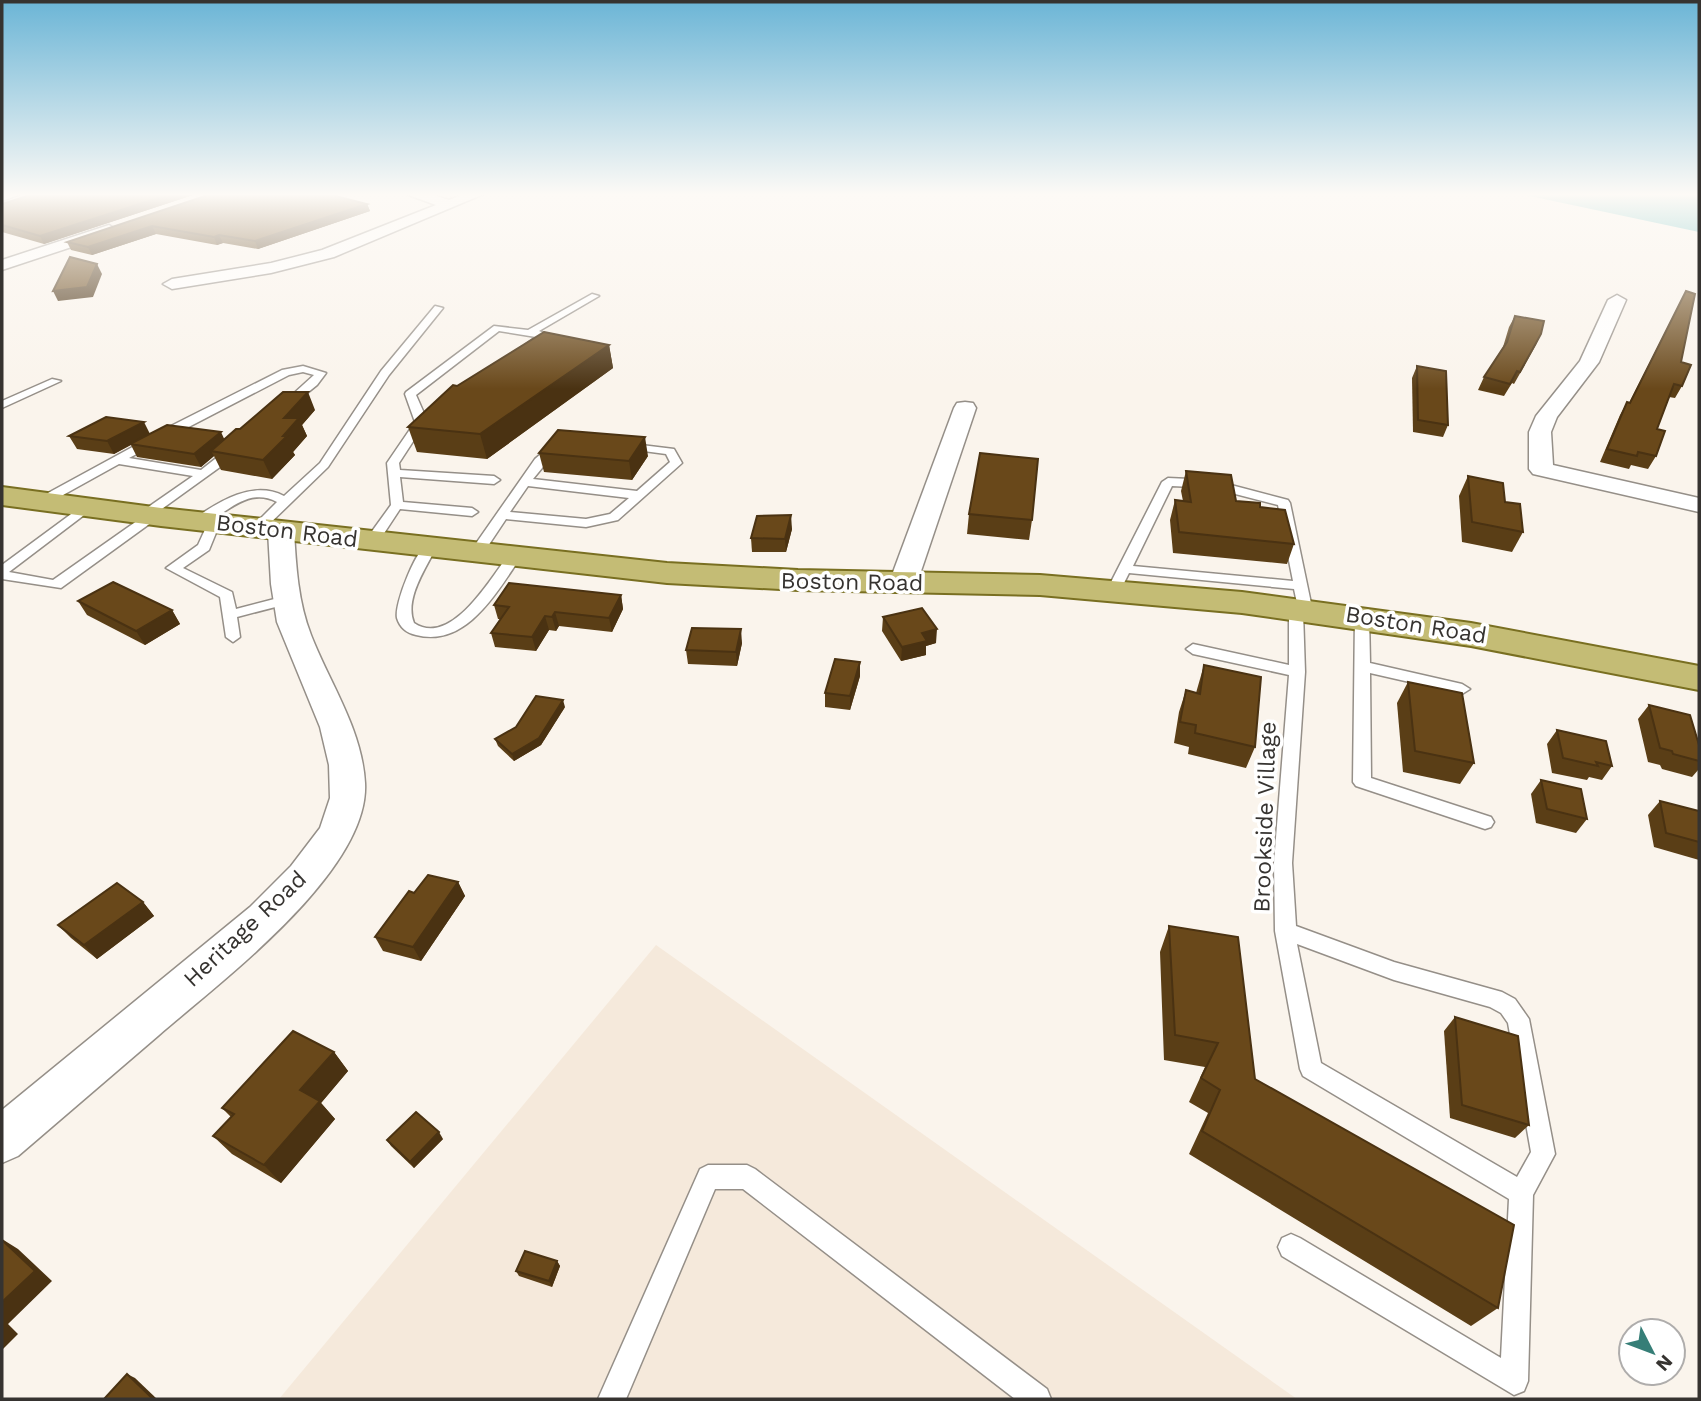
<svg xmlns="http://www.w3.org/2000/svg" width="1701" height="1401" viewBox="0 0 1701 1401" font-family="'Work Sans',sans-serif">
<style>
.built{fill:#f5e9db}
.water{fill:#51b7bb}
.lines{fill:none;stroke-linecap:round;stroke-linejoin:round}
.lane-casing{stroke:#958f88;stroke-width:3}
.street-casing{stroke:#958f88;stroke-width:3}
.primary-casing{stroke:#796f21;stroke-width:4}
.lane{fill:#fff;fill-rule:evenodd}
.street{fill:#fff;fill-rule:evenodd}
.primary{fill:#c4bc75;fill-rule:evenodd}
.wall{fill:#5a3e16}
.shaded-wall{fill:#4a3212}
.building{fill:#69481a;stroke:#4a3212;stroke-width:2}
.labels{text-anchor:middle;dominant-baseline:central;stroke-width:7;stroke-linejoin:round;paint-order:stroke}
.street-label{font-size:23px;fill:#363330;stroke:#fff}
</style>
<rect width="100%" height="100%" fill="#faf4ec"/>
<polygon class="built" points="656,945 1297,1399 279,1399"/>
<polygon class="water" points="1516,193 1699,193 1699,232"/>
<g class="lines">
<g class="lane-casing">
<g id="lane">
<polygon points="592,294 599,296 539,331 549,335 533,347 525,345 536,337 499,331 416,395 427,420 399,463 400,470 494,476 500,480 494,484 400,477 403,502 472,508 478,512 472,516 400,509 377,544 367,544 365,541 391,505 387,463 415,422 405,394 406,392 494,326 528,330"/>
<path d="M435,306L443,308L389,375L328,467L262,531L257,532L251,528L277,502C242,483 218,527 195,524V518C220,501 253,480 284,496L320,463L381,371Z"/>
<polygon points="303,366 326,373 317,385 291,406 282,404 314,375 303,372 289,375 129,458 201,470 229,448 239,450 220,467 159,511 161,514 159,517 61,588 2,579 2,565 82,506 86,505 92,509 9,572 53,580 144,516 142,513 144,510 193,476 119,464 45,505 37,505 37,499 171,426 282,370"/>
<polygon points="52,379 61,381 2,408 2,401"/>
<path d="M555,442L561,445L533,479L637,491L670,462L666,454L621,448V444L625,443L674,449L682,463L618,520L586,527L506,519L482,555H472L470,552L535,459ZM528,486L629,498L610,514L586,519L510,512Z"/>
<path d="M1168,478L1212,480L1288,500L1290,503L1312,608L1310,611L1303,612L1305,672L1292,863L1296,926L1394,962L1502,992L1515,999L1529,1019L1555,1154L1533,1195L1528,1381L1524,1391L1514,1395L1282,1256L1278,1247L1282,1238L1291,1234L1300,1238L1501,1358L1509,1199L1303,1076L1300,1069L1275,931L1274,863L1289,675L1193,654L1186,649L1193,644L1289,665V607L1297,603L1294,589L1129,573L1119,593H1109L1107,590L1162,482ZM1172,486L1212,488L1278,505L1293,581L1133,566ZM1297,944L1394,980L1490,1007L1501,1013L1508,1023L1531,1152L1517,1177L1321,1063Z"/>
<polygon points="214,519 220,523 209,550 183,568 232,592 236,609 286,596 293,600 291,603 237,617 240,637 233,642 226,637 220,597 166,568 198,545 208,523"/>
<path d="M430,542L437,546C426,568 404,599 414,623C451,648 491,578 509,554H519L521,557C497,591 467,648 416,635C407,633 400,628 397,618C394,604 417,546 430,542Z"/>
<polygon points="1362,612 1369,616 1370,663 1462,684 1470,689 1462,694 1370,673 1371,778 1491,817 1494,822 1491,827 1485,829 1356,786 1353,782 1355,616"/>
<polygon points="708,1165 747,1165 755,1169 1047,1389 1051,1399 1015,1399 743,1189 715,1189 626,1399 598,1399 700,1169"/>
</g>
</g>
<g class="street-casing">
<g id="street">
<polygon points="2,193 23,193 2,201"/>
<polygon points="403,193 427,193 449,200 466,193 486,193 334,257 271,273 172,289 163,284 172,279 271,263 322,250 436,205"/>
<polygon points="109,225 117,230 114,233 2,270 2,260"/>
<polygon points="1617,295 1626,300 1599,362 1557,417 1551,432 1553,465 1699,498 1699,512 1533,474 1529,469 1529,432 1536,416 1580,361 1608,300"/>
<polygon points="965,402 973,403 976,408 917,583 913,589 903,591 893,589 889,583 954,408 957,403"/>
<path d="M281,523L290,526L294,531C296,566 298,602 311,635C330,684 362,729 365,783C370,871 220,982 159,1035C112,1075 65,1116 18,1156L2,1163V1110L250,907L291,866L320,828L330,798L329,765L320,727L277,622L271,584L268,531L272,526Z"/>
</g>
</g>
<g class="primary-casing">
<polygon id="primary" points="2,487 161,508 667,563 798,570 1040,575 1242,592 1471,623 1699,666 1699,690 1471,646 1242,613 1040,595 798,590 667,583 161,526 2,505"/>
</g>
<use href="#lane" class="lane"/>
<use href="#street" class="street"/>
<use href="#primary" class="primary"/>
</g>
<g class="wall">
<polygon points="36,193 199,193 44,244 2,232 2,204"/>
<polygon points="214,193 367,204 370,211 258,249 223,243 217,245 156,234 92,255 71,250 67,242"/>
<polygon points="1686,291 1681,362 1682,386 1675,398 1669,397 1657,429 1656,456 1648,469 1631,465 1629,469 1600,462 1620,415 1627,402 1629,403"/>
<polygon points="1515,316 1541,334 1536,345 1514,384 1512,383 1504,396 1478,390 1484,377 1503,347 1509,327"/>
<polygon points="609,345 613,368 487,459 417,452 408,427 457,386"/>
<polygon points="1417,366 1448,425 1443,437 1413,432 1412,378"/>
<polygon points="315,410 302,425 307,436 293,452 295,455 272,479 221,470 214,456 201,467 137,457 131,445 114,454 77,449 69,436 150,434 224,439 240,429"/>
<polygon points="539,453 648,456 632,480 544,472"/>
<polygon points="1186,471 1236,501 1260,507 1294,544 1287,564 1173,553 1170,520 1175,500 1183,501 1181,491"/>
<polygon points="1468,476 1505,502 1523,532 1512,552 1462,542 1459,496"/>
<polygon points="969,514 1032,520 1029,540 967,534"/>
<polygon points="792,529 786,552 752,552 751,538"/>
<polygon points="621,595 623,609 612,632 559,626 556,631 549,630 536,651 495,647 491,633 500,619 498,619 494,605"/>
<polygon points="78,601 172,610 180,624 145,645 87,615"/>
<polygon points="883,617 936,643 926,646 926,655 901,661 882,631"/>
<polygon points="742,643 737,666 688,664 686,650"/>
<polygon points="860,662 860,676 850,710 825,707 825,693"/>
<polygon points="1204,665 1255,747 1246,768 1188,754 1189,747 1174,743 1179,712 1186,690 1196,693"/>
<polygon points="1408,682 1474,763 1460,784 1403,772 1397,703"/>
<polygon points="1649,705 1699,761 1699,769 1692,777 1662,769 1660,765 1648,762 1638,719"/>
<polygon points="565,707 541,745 514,761 498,746 495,739"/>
<polygon points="1557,730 1612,766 1602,780 1589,777 1587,780 1552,773 1547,744"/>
<polygon points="1541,780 1587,819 1576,833 1536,823 1531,794"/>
<polygon points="1660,801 1699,811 1699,860 1654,847 1648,815"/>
<polygon points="458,882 465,896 421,961 383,951 375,937"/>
<polygon points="143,902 154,916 97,959 71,938 58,925"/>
<polygon points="1169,926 1255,1079 1498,1308 1471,1326 1189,1154 1208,1113 1189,1102 1205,1067 1164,1060 1160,952"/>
<polygon points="1455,1017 1529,1125 1515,1138 1450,1118 1444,1031"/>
<polygon points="334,1052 348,1071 321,1103 335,1119 281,1183 232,1154 213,1136 231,1117 222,1108"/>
<polygon points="443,1139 414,1168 391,1146 387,1140"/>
<polygon points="557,1261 560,1266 552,1287 519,1276 516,1271"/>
</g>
<g class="shaded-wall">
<polygon points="174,193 199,193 44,244 40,236"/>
<polygon points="367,204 370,211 258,249 255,241"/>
<polygon points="152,226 156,234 92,255 88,247"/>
<polygon points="219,235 223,243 217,245 214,237"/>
<polygon points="97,264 102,274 93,297 58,301 53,291"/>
<polygon points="609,345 613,368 487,459 480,434"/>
<polygon points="308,392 315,410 302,425 307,436 293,452 295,455 272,479 263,460 283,436 284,418"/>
<polygon points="144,422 150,434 114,454 107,441"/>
<polygon points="221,432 227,445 211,451 214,456 201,467 194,454"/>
<polygon points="645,437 648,456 632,480 629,461"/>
<polygon points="791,515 792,529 786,552 785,539"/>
<polygon points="621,595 623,609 612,632 609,618"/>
<polygon points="172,610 180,624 145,645 136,631"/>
<polygon points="555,612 559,626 556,631 552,617"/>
<polygon points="545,616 549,630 536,651 532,637"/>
<polygon points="741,629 742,643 737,666 736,652"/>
<polygon points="937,629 936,643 926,646 926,655 901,661 902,647 922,633"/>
<polygon points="860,662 860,676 850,710 850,696"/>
<polygon points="563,700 565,707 541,745 514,761 512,754"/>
<polygon points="458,882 465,896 421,961 413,947"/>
<polygon points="143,902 154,916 97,959 84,945"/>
<polygon points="334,1052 348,1071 321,1103 335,1119 281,1183 264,1165 300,1090"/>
<polygon points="439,1132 443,1139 414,1168 410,1162"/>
<polygon points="2,1239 18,1249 52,1281 8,1324 18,1334 2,1350"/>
<polygon points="557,1261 560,1266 552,1287 549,1281"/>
<polygon points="127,1374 135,1378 157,1399 153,1399"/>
</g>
<g class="building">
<polygon points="36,193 174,193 40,236 2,225 2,204"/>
<polygon points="214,193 324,193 367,204 255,241 219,235 214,237 152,226 88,247 67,242"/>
<polygon points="70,257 97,264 87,287 53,291"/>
<polygon points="1686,291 1695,294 1681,362 1691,365 1682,386 1674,384 1657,429 1665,431 1656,456 1638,452 1637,456 1607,449 1627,402 1630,403"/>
<polygon points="1515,316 1544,321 1541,334 1520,372 1517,371 1510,384 1484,377 1507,342"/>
<polygon points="544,332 609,345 480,434 408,427 453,385 457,386"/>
<polygon points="1417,366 1446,371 1448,425 1418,420"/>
<polygon points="283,392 308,392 284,418 299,418 283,436 287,436 263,460 211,451 236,429 240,429"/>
<polygon points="106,417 144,422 107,441 69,436"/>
<polygon points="167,425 221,432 194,454 130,444"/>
<polygon points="558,430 645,437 629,461 539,453"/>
<polygon points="980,453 1038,459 1032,520 969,514"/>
<polygon points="1186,471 1231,475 1236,501 1260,503 1260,507 1285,510 1294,544 1179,532 1175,500 1191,502"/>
<polygon points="1468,476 1503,483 1505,502 1520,504 1523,532 1472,522"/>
<polygon points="791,515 785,539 751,538 757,516"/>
<polygon points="113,582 172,610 136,631 78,601"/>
<polygon points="509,583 621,595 609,618 555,612 552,617 545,616 532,637 491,633 509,607 494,605"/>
<polygon points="922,608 937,629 922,633 927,641 902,647 883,617"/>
<polygon points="692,628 741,629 736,652 686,650"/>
<polygon points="835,659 860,662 850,696 825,693"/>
<polygon points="1204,665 1261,677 1255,747 1195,733 1196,725 1180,722 1186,690 1200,694"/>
<polygon points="1408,682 1462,693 1474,763 1415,751"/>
<polygon points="536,696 563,700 539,738 512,754 495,739 516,727"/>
<polygon points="1649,705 1690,715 1699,745 1699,761 1673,754 1672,751 1660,748"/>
<polygon points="1557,730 1606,741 1612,766 1596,762 1598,766 1563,758"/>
<polygon points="1541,780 1581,789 1587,819 1547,809"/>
<polygon points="1660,801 1699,811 1699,842 1666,833"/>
<polygon points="428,875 458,882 413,947 375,937 409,891 414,893"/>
<polygon points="117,883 143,902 84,945 58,925"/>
<polygon points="1169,926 1238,937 1255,1079 1514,1225 1498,1308 1202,1131 1220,1090 1201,1078 1218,1043 1175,1035"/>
<polygon points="1455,1017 1518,1036 1529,1125 1462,1105"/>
<polygon points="293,1031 334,1052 300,1090 320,1101 264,1165 213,1136 234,1114 222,1108"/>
<polygon points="416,1112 439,1132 410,1162 387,1140"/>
<polygon points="2,1240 35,1271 2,1302"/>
<polygon points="525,1251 557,1261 549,1281 516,1271"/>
<polygon points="127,1374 153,1399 104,1399"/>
</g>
<linearGradient id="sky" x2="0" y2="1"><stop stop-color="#6bb5d6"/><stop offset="0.5" stop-color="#fdfaf6"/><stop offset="1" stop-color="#fdfaf6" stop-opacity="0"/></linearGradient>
<rect width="1701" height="389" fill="url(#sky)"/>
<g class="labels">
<g class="street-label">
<text transform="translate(287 531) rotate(7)">Boston Road</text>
<text transform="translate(852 582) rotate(1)">Boston Road</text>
<text transform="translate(1416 625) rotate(9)">Boston Road</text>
<text transform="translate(1265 817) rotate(-88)">Brookside Village</text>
<text transform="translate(245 929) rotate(-43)">Heritage Road</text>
</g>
</g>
<rect width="1701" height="1401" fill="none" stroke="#363330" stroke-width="7"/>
<g transform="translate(1652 1352) rotate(132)"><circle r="33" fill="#ffffff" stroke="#afadac" stroke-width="2"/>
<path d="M0-5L12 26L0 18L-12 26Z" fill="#367e77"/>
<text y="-10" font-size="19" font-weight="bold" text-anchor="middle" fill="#363330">N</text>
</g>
</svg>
